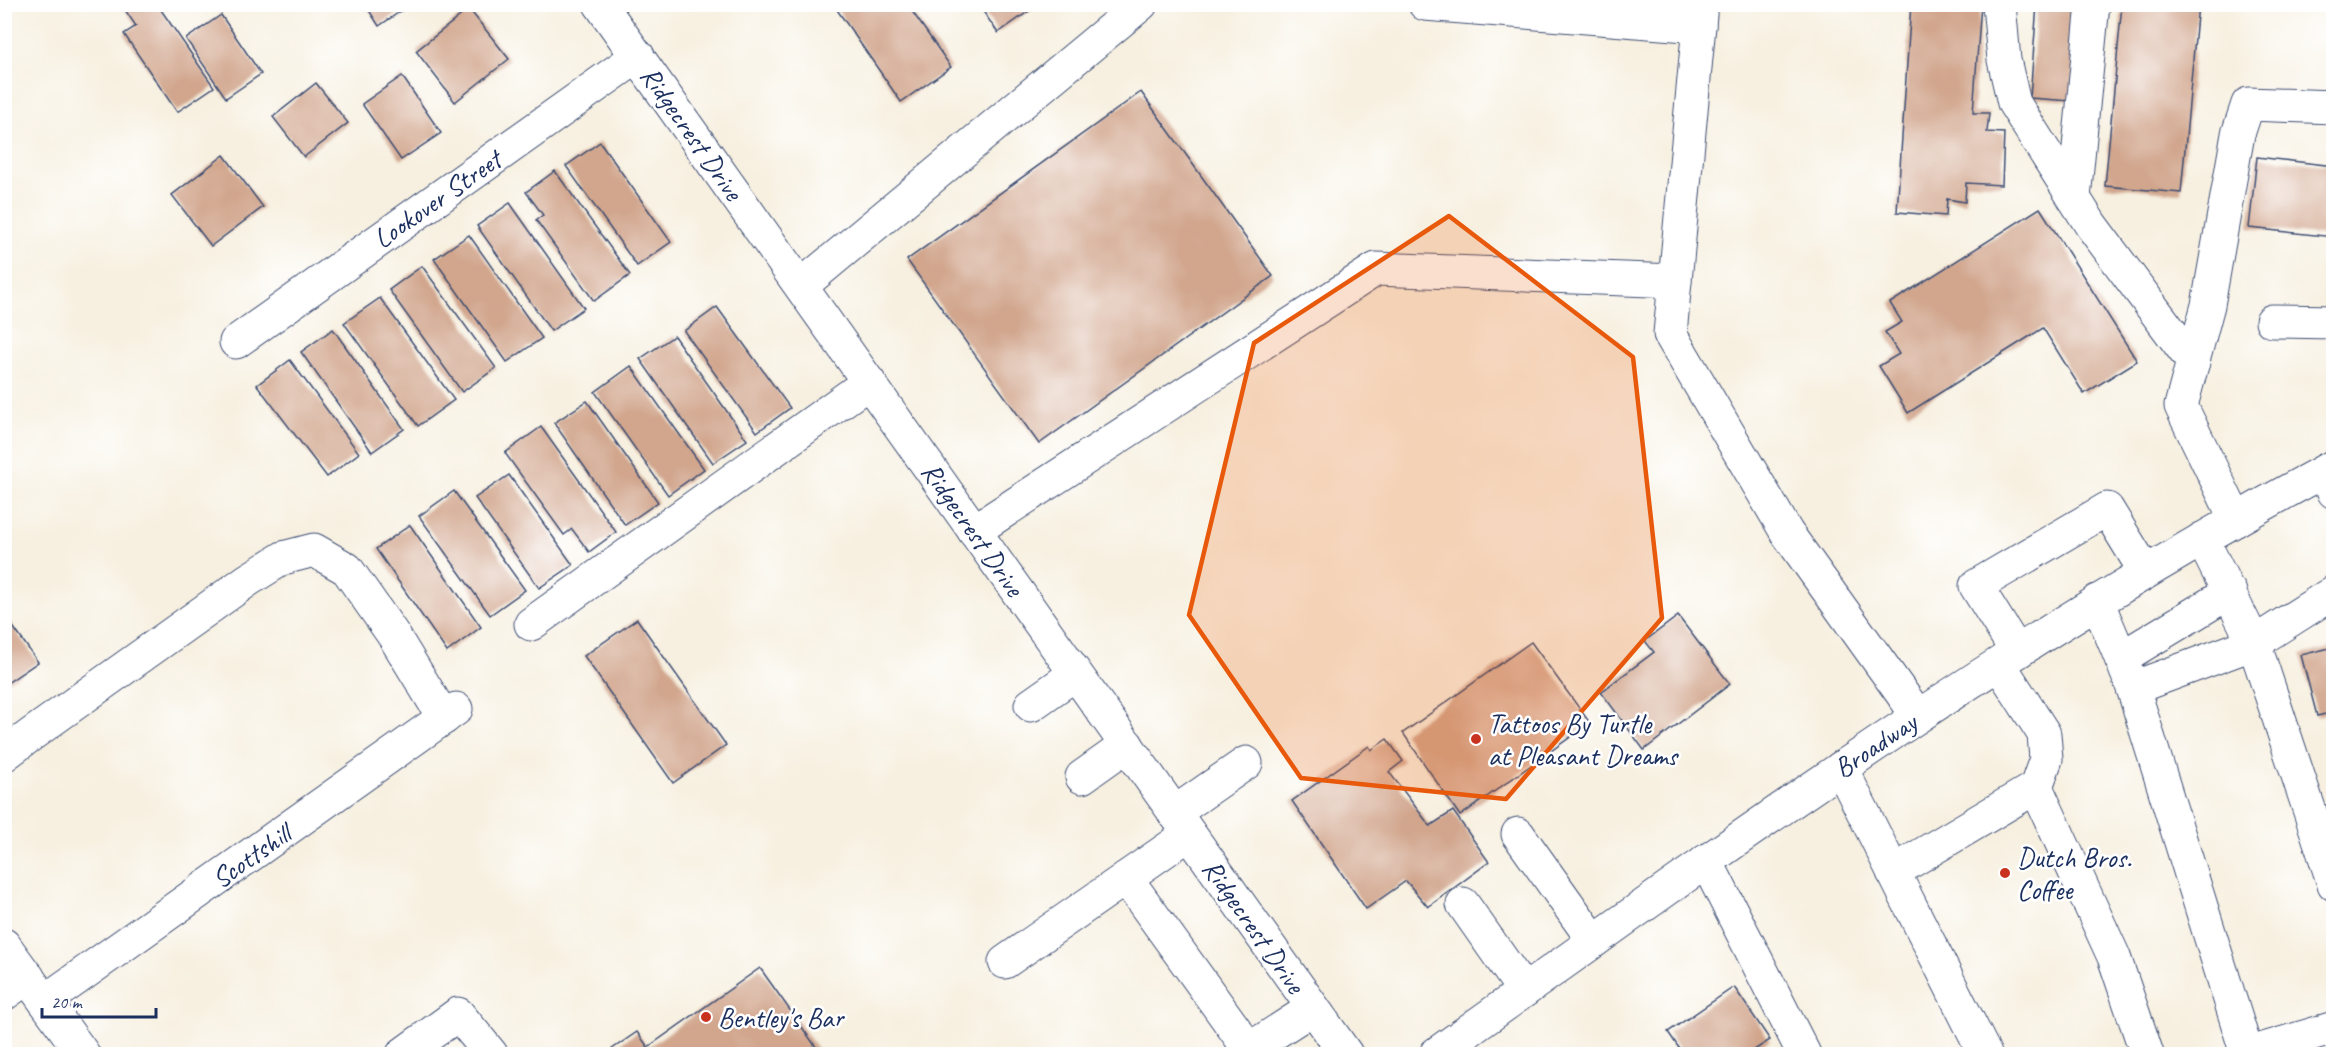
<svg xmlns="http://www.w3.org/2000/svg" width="2338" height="1059" viewBox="0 0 2338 1059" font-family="Caveat,sans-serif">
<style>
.building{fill:#d1a68d}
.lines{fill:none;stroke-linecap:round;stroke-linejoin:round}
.minor-casing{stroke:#3c4c72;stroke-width:35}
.major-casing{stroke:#3c4c72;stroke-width:35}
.minor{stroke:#fff;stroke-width:33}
.major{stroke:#fff;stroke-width:33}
.marked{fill:#e8590c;fill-opacity:0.2;stroke:#e8590c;stroke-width:4.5;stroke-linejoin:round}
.poi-dot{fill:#c8321e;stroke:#fff;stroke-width:2}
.labels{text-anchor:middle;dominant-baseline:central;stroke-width:5;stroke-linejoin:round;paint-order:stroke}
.street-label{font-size:28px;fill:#1b2f5e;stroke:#fff}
.poi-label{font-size:28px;fill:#1b2f5e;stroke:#fff;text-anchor:start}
</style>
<rect width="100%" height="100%" fill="#fff"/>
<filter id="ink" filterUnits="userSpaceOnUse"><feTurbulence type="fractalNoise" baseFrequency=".0167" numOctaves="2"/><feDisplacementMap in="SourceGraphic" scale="12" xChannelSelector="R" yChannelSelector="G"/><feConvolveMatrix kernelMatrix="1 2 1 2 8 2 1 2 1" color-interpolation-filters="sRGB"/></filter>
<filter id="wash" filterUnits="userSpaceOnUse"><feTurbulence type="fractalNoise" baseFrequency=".008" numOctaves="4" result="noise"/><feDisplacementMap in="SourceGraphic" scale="24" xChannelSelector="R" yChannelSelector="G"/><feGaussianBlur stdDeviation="1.35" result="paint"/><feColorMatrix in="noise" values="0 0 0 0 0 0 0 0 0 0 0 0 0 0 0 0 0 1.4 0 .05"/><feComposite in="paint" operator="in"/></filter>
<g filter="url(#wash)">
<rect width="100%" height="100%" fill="#f7f0e0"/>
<g id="blocks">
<g class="building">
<polygon points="121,4 157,4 214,87 177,112 124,34 136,26"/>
<polygon points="365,4 411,4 379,26"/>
<polygon points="833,4 907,4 951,67 901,102"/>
<polygon points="978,4 1039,4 998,33"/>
<polygon points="1911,4 1981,4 1973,113 1989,113 1987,132 2004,133 2002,185 1966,183 1965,202 1947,199 1946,216 1897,212"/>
<polygon points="2037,4 2079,4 2071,101 2030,98"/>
<polygon points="2122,4 2198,4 2181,193 2105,186"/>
<polygon points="469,9 509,59 455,102 416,51"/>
<polygon points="221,15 261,74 226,98 186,39"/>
<polygon points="402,76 441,133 401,160 362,104"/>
<polygon points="316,83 348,123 304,157 273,117"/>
<polygon points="1141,92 1273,276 1039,444 907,260"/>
<polygon points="600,142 671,242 637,266 566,166"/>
<polygon points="224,155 263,207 211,246 172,195"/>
<polygon points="2257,157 2334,166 2334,237 2249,228"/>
<polygon points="555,171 630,275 594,301 536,220 543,215 526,192"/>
<polygon points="510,203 584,308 551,331 477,226"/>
<polygon points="2040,208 2137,361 2084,394 2043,328 1908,413 1879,366 1899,354 1885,332 1902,322 1890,303"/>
<polygon points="469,235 542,338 507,362 434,259"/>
<polygon points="422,266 496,368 462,392 389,290"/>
<polygon points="380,298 454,400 418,426 344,323"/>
<polygon points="717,307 790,408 757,432 684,331"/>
<polygon points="333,329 404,429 372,452 301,352"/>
<polygon points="674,336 747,440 713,463 640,359"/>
<polygon points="290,360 359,453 327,477 257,385"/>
<polygon points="631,366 704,469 668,495 595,392"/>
<polygon points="587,401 658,502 625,525 554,423"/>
<polygon points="541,427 616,532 589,552 572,529 564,535 505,453"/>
<polygon points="509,475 573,565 539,588 475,498"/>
<polygon points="454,491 525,590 490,615 419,516"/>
<polygon points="410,525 481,627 447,652 376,549"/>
<polygon points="4,614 38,662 4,685"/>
<polygon points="1678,616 1730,684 1644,750 1601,692 1654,652 1645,641"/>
<polygon points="637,619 726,745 673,783 584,656"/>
<polygon points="1531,642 1590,723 1460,816 1403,733"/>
<polygon points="2334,647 2334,712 2317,716 2301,655"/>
<polygon points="1387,739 1403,761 1389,772 1430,826 1453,811 1489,862 1428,907 1406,881 1366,909 1292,801 1369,746 1371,750"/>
<polygon points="760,968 821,1054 605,1054 637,1032 648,1047"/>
<polygon points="1734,987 1770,1040 1748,1054 1683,1054 1668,1032"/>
</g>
</g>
</g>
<g filter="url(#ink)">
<use href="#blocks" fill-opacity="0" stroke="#3c4c72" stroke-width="1.5"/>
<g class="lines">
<g class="minor-casing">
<g id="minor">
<polyline points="600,4 1346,1054"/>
<polyline points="1425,4 1699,26"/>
<polyline points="1701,4 1670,334 1787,533 1918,716"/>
<polyline points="1999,4 2004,60 2014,103 2091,225 2193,362"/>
<polyline points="2074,198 2093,4"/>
<polyline points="801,286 1141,4"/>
<polyline points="2272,321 2334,322"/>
<polyline points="236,342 638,56"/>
<polyline points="2326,470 2334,492"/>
<polyline points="2236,520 2181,406 2208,305 2238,134 2248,104 2334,107"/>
<polyline points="974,531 1376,269 1675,281"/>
<polyline points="2202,539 2254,643 2334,592"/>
<polyline points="2097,601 2121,658 2230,592"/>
<polyline points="531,624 869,382"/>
<polyline points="2017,652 1976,586 2107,509 2145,571"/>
<polyline points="2121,658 2133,688 2254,643 2334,884"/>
<polyline points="2133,688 2247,1054 2334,1028"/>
<polyline points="1031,705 1075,674"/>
<polyline points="4,755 32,734 248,580 283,558 314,550 347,569 394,636 444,718"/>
<polyline points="1841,768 1985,1054"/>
<polyline points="1082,777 1127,745"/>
<polyline points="2036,787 2114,957 2147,1054"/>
<polyline points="1174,813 1246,763"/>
<polyline points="1518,834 1594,941"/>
<polyline points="1706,861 1804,1054"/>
<polyline points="1893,872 2036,787 2046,759 2044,734 1999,664"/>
<polyline points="1126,878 1249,1049"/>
<polyline points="1463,904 1524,991"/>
<polyline points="4,945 83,1054"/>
<polyline points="1005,962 1189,834"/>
<polyline points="4,994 28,977"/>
<polyline points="45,1001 456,709"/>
<polyline points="403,1054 458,1014 491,1054"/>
<polyline points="1242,1054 1313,1008"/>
</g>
</g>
<g class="major-casing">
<path id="major" d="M1436,1054C1727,846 2017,634 2334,466"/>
</g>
<use href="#minor" class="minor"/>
<use href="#major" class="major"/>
</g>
</g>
<path class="marked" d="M1449,216L1633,357L1662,618L1506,799L1301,778L1189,615L1254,343Z"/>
<g class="poi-dot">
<circle cx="1476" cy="739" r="6"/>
<circle cx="2005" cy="873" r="6"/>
<circle cx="706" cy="1017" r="6"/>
</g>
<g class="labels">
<g class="street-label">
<text transform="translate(692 133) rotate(55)">Ridgecrest Drive</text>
<text transform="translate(437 199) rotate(-35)">Lookover Street</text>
<text transform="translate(973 529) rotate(55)">Ridgecrest Drive</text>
<text transform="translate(1875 745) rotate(-34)">Broadway</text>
<text transform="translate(251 856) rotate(-35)">Scottshill</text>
<text transform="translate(1254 926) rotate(55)">Ridgecrest Drive</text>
</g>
<g class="poi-label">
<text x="1488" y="723">Tattoos By Turtle<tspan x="1488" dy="32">at Pleasant Dreams</tspan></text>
<text x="2017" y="857">Dutch Bros.<tspan x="2017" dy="32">Coffee</tspan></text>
<text x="718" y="1017">Bentley's Bar</text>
</g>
</g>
<rect width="2338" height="1059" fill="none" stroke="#fff" stroke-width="24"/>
<path d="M42 1008v9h114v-9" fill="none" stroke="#1b2f5e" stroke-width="3"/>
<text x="51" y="1008" font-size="18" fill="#1b2f5e" stroke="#ffffff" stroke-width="4.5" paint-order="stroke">20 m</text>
</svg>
